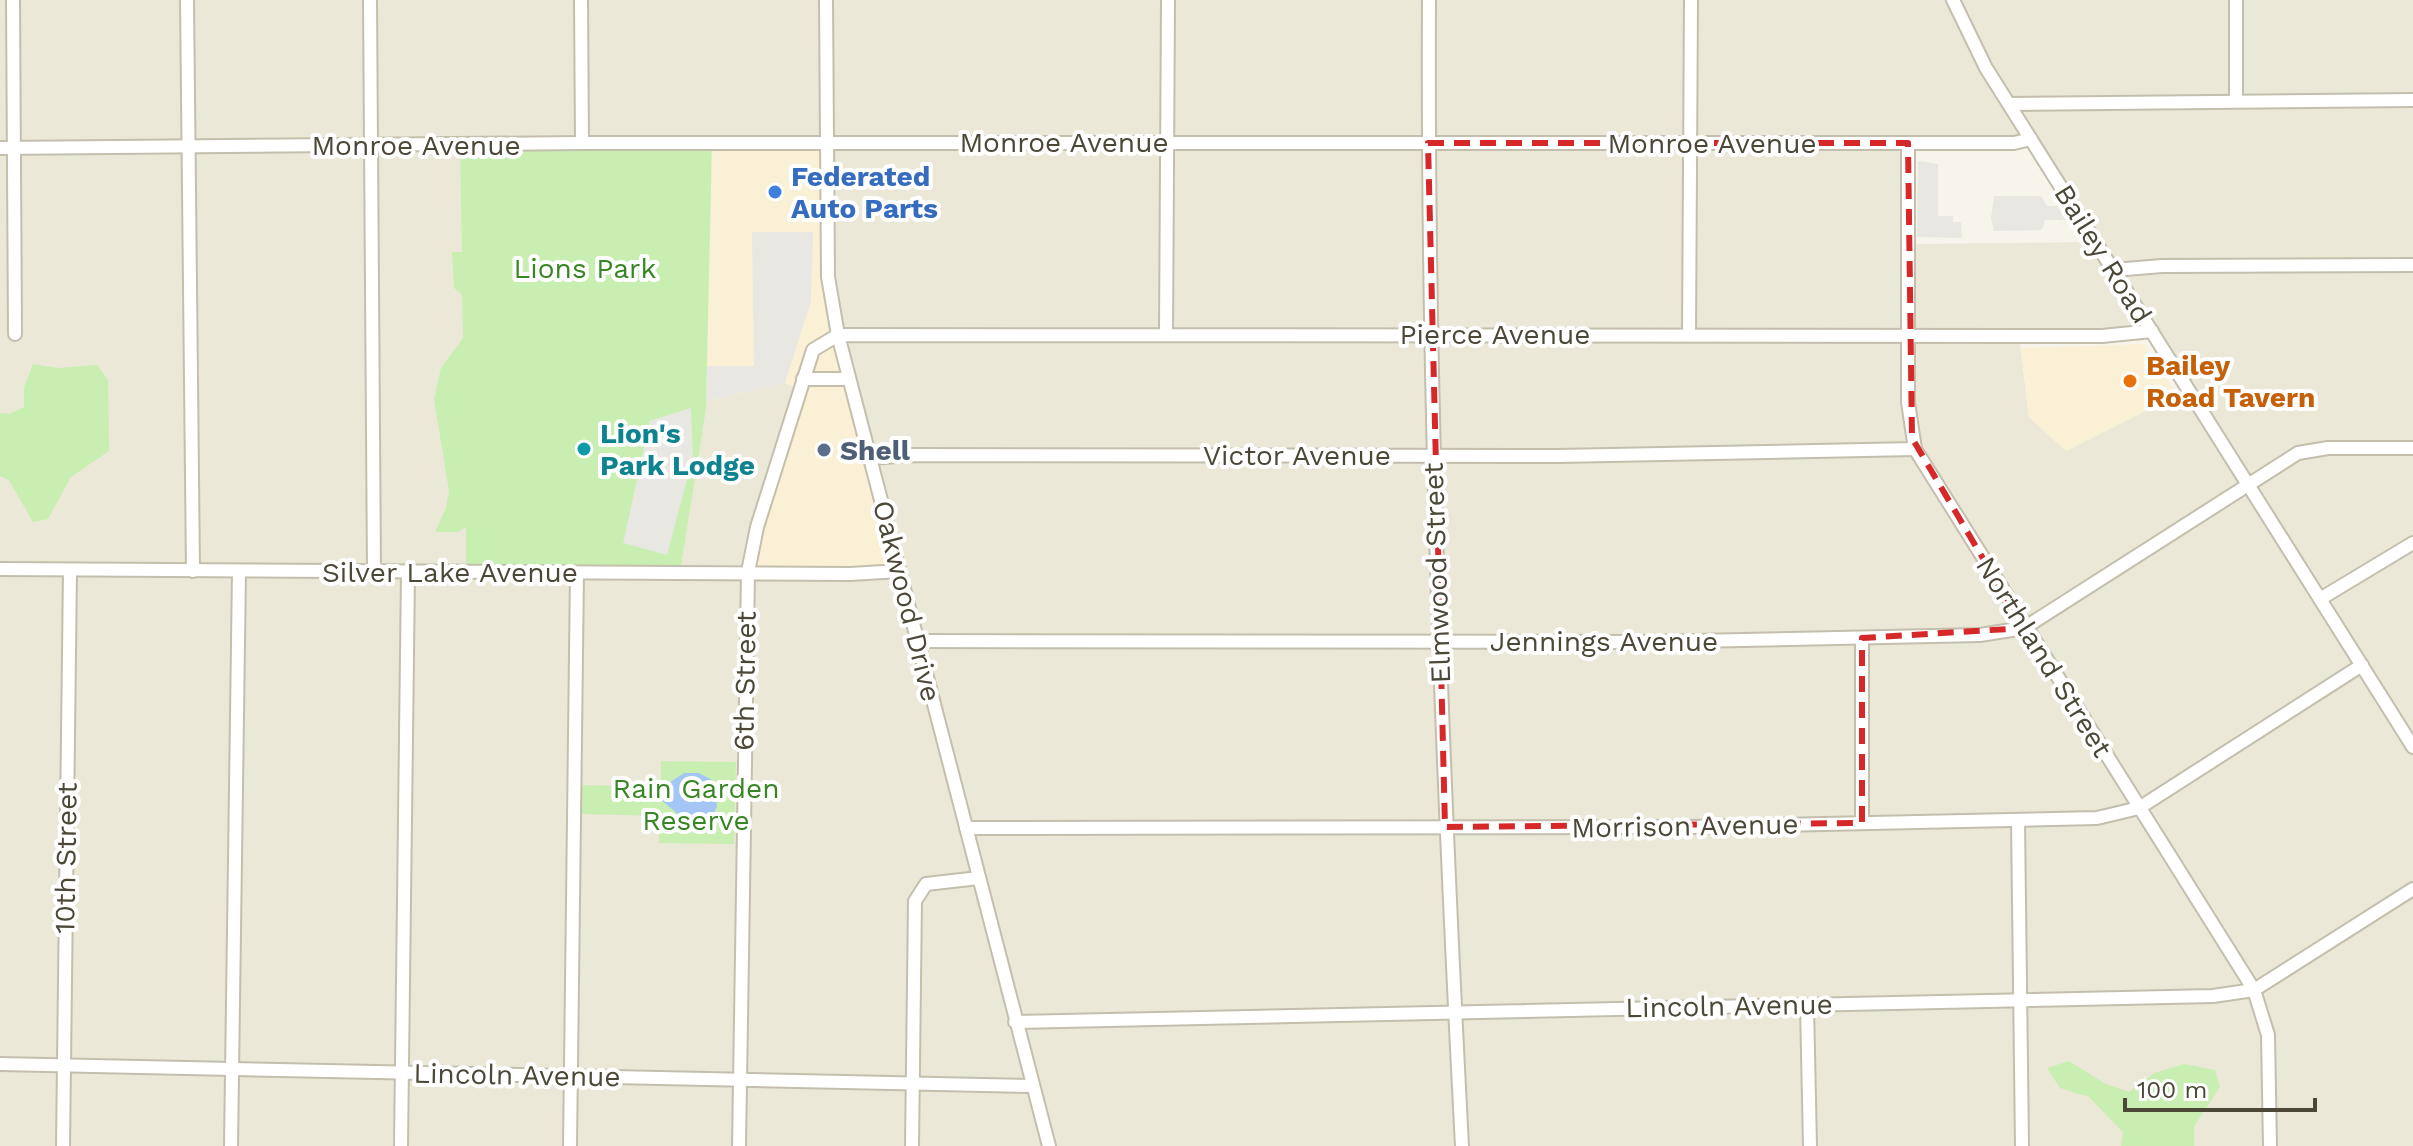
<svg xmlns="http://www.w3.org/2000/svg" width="2413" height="1146" viewBox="0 0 2413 1146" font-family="'Work Sans',sans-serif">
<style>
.residential{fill:#ebe8d8;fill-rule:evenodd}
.commercial{fill:#f9f0d5}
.green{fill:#c8eeb1}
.parking{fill:#e8e7e2}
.water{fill:#a3c6f7}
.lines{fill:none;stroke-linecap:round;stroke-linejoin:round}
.minor-casing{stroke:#c3bfac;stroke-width:16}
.minor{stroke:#fff;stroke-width:12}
.marked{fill:none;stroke:#d62828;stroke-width:6;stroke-dasharray:16 10;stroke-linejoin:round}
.shop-dot{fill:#3f7fe0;stroke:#fff;stroke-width:3}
.food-dot{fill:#e8710a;stroke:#fff;stroke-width:3}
.culture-dot{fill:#0f9aa8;stroke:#fff;stroke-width:3}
.service-dot{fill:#5c6f8a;stroke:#fff;stroke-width:3}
.labels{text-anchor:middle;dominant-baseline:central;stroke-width:8;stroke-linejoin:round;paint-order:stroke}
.street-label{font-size:28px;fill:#4c4737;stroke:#fff}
.shop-label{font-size:28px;font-weight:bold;fill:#366cbe;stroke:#fff;text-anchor:start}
.park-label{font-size:28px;fill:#388524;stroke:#fff}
.food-label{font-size:28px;font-weight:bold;fill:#c56008;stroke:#fff;text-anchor:start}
.culture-label{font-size:28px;font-weight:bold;fill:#0d838f;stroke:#fff;text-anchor:start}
.service-label{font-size:28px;font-weight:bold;fill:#4e5e75;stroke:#fff;text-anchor:start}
</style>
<rect width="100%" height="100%" fill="#f7f5eb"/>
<g class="residential">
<path d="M0,0H2413V1146H0ZM2031,139L2095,242L1908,244V143ZM826,143L828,277L748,572H467L628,144ZM2152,331L2187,390L2066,451L2029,417L2019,336Z"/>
<polygon points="785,383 797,388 745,566 681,567 706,401"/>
</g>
<g class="commercial">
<polygon points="712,143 827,143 828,277 900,571 748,572 800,389 785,383 706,401"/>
<polygon points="2144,344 2175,392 2160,404 2066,451 2029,417 2021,348"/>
</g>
<g class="green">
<polygon points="712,143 706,408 680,573 466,572 466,527 458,532 435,532 446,508 449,491 434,399 441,368 463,338 462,294 454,288 452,252 462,252 460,145"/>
<polygon points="33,364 58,368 97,365 108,380 109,451 71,477 48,519 33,522 9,480 0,476 0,413 9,414 24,407 24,388"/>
<polygon points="661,761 736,762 734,844 659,843 659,816 581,814 581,785 661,787"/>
<polygon points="2069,1061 2104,1083 2129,1092 2154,1073 2184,1064 2215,1070 2220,1087 2194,1126 2194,1146 2121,1146 2123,1132 2089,1097 2060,1088 2047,1068"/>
</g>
<g class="parking">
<polygon points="1918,161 1938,164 1938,216 1953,216 1953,222 1961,222 1962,238 1917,237"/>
<polygon points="1994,196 2041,196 2047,206 2057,206 2066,220 2045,220 2042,230 1994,231 1991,218"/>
<polygon points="752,232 813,232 811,301 785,383 706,401 707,366 754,366"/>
<polygon points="691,408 693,457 667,555 623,543 646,439 651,436 649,421"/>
</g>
<polygon class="water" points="684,773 699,773 714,781 717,807 709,821 689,823 661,800 666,785"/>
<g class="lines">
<g class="minor-casing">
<g id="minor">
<polyline points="13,0 15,334"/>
<polyline points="187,0 193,571"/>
<polyline points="370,0 374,572"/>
<polyline points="581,0 582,143"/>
<polyline points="826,0 828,277 838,335 1049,1146"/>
<path d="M1429,0C1427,383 1442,764 1462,1146"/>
<polyline points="1953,0 1986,68 2413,747"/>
<polyline points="2236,0 2236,101"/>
<polyline points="2009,104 2413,100"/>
<polyline points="1908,143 1908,402 1915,449 2254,990 2268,1035 2270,1146"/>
<polyline points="0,148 582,143 2014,143 2031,139"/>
<polyline points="2114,270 2162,266 2413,265"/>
<polyline points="1166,334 1168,0"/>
<polyline points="1689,334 1691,0"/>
<polyline points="803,379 849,379"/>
<polyline points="870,458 911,455 1558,456 1915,449"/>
<polyline points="0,569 850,574 900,571"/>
<polyline points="2320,599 2413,543"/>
<polyline points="1862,638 1862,823"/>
<polyline points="918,641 1644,642 1980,635 2024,628 2298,453 2328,448 2413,448"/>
<polyline points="2018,821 2022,1146"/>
<polyline points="966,828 1692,827 2097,818 2139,808 2362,665"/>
<polyline points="1807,1005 1810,1146"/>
<polyline points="1015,1022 2213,996 2254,990 2413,889"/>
<polyline points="0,1064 1033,1086"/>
<polyline points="63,1146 70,570"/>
<polyline points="231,1146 239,571"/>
<polyline points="401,1146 408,572"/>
<polyline points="570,1146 577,573"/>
<polyline points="739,1146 748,572 757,527 813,350 838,335 2102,336 2152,331"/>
<polyline points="912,1146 915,901 926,884 979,878"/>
</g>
</g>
<use href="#minor" class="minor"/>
</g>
<path class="marked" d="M1428,143H1908L1912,438L2024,628L1862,638V823L1445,827Z"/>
<circle class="shop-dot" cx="775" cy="192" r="8"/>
<circle class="food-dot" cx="2130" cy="381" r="8"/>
<circle class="culture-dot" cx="584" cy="449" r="8"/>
<circle class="service-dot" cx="824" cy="450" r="8"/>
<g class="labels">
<g class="street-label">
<text x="1064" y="142">Monroe Avenue</text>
<text x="1712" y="143">Monroe Avenue</text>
<text x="416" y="145">Monroe Avenue</text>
<text transform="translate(2103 254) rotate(58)">Bailey Road</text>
<text x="1495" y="334">Pierce Avenue</text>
<text x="1297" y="455">Victor Avenue</text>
<text x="450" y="572">Silver Lake Avenue</text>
<text transform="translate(1437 573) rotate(-92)">Elmwood Street</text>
<text transform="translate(907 601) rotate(76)">Oakwood Drive</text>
<text x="1604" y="641">Jennings Avenue</text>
<text transform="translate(2044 657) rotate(58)">Northland Street</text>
<text transform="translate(745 681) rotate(-89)">6th Street</text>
<text transform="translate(1685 826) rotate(-1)">Morrison Avenue</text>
<text transform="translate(66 858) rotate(-89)">10th Street</text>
<text transform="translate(1729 1006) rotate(-1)">Lincoln Avenue</text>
<text transform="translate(517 1075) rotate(1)">Lincoln Avenue</text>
</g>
<g class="shop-label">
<text x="791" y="176">Federated<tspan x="791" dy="32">Auto Parts</tspan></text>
</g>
<g class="park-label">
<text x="585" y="268">Lions Park</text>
<text x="696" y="788">Rain Garden<tspan x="696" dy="32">Reserve</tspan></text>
</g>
<g class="food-label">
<text x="2146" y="365">Bailey<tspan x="2146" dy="32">Road Tavern</tspan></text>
</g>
<g class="culture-label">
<text x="600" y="433">Lion's<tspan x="600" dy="32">Park Lodge</tspan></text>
</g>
<g class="service-label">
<text x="840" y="450">Shell</text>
</g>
</g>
<path d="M2125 1098v12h190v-12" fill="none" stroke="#4c4737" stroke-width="4"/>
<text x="2137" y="1098" font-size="24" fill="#4c4737" stroke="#ffffff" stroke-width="6" paint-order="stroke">100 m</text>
</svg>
